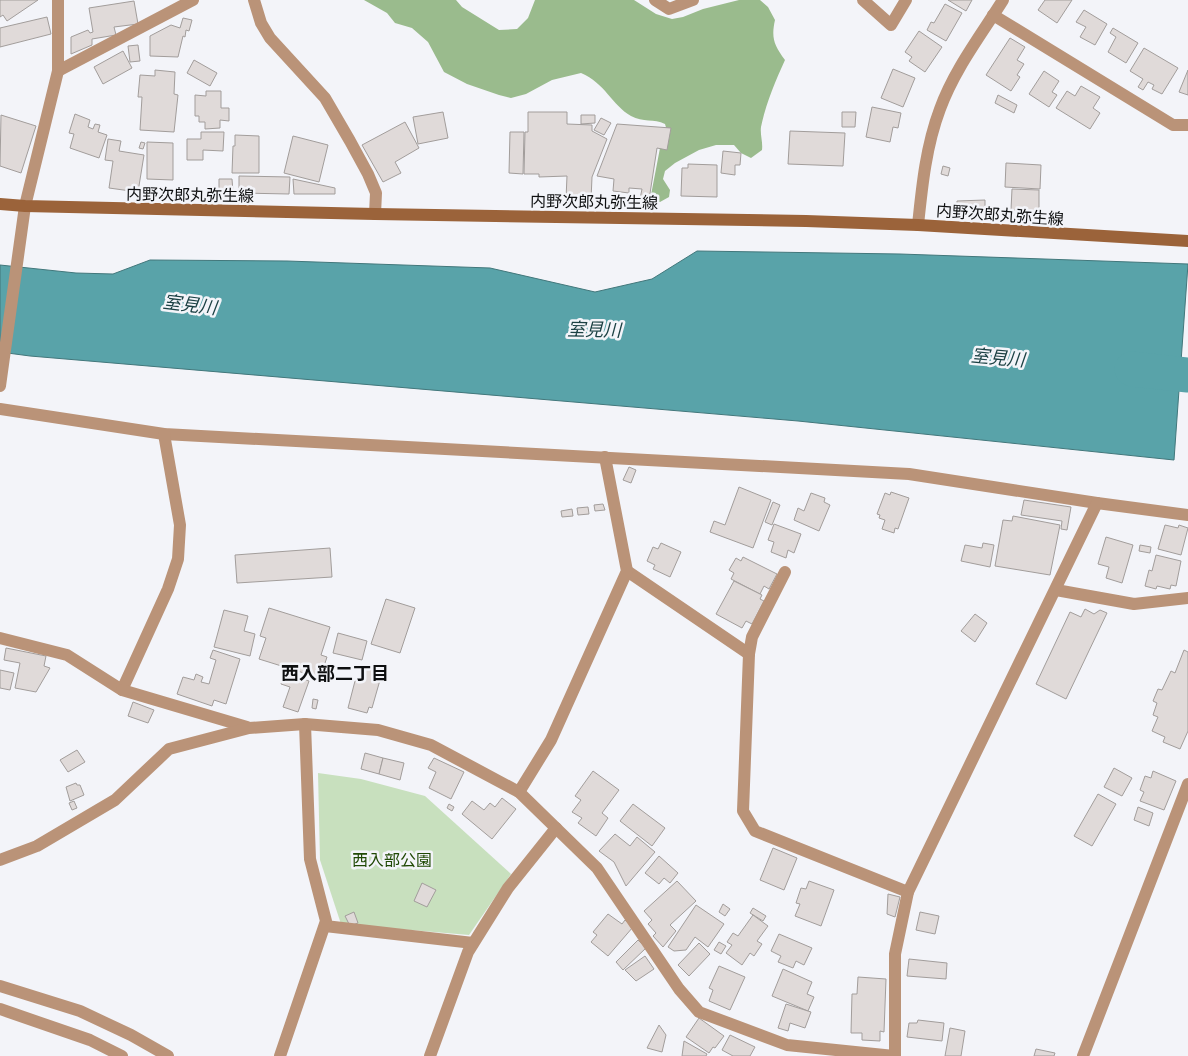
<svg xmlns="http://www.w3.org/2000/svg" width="1188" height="1056" viewBox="0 0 1188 1056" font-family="Lato,'Noto Sans JP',sans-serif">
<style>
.green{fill:#c8e0be}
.forest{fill:#9abb8d}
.water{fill:#59a3a9;stroke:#42777b}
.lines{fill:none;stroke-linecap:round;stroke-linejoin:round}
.river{stroke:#59a3a9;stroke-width:35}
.building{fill:#e0dad9;stroke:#a29d9b}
.minor{stroke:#ba9378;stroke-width:12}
.tertiary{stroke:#ba9378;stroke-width:12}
.secondary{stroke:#9b633a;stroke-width:12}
.labels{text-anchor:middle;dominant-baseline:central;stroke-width:5;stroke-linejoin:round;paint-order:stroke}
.street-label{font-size:16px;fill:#0e0f10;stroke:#f3f4f9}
.park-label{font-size:16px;fill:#204905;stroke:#f3f4f9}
.water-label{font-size:18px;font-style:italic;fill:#1c4144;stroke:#f3f4f9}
.neighbourhood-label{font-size:18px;font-weight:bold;fill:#0e0f10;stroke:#f3f4f9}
</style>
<rect width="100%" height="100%" fill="#f3f4f9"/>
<polygon class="green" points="318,773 361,779 425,796 511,874 469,935 341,924 320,860"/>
<path class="forest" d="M364,0H456L462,7L499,30L517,29L528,18L535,0H634L656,14L672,19L683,17L703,9L739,0H760L768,7L775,20C771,38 774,45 785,60C775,82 766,103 761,127C760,135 763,142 762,150L751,158L741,153L734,145H716L699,150L675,163L665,171L663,179L670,190L669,197L660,202L654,201L651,195L660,148L668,134L665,124C654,118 643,123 631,116C612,105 605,83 581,73L552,80L526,94L511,98L499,95L467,84L444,72L428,42L412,28L395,23L387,13Z"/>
<polygon class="water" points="697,251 900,254 1188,264 1174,460 798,421 30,356 0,352 0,265 76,273 113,274 150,260 287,261 490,268 595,292 652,279"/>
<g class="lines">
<polyline class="river" points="1132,369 1188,375"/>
</g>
<g class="building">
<polygon points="0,0 38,0 7,21 3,15 0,17"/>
<polygon points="948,0 972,0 966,11"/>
<polygon points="1045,0 1072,0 1057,23 1038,10"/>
<polygon points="134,1 138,24 114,27 116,35 92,39 92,45 71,54 71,37 88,30 90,33 93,32 89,8"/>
<polygon points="945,4 962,13 946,41 927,30 931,22 934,23"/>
<polygon points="1084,10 1107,24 1095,45 1080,37 1086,27 1076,22"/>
<polygon points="47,17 51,34 0,47 0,28"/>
<polygon points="183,18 192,20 189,31 186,30 185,37 183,36 178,57 150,56 150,36 171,25 180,28"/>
<polygon points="1113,28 1138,43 1126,63 1108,52 1116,37 1110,33"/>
<polygon points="919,31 942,47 925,72 909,61 912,57 905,52"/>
<polygon points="1010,38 1025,47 1017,60 1024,64 1017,75 1020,77 1011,91 986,75"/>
<polygon points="138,45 140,61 130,62 128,46"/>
<polygon points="1144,48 1178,68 1162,94 1152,89 1154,85 1148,82 1143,90 1138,87 1143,79 1130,71"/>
<polygon points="123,51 132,68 103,84 94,67"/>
<polygon points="194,60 217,73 210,86 187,73"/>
<polygon points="893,69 915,78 903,107 881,98"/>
<polygon points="155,70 175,72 174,94 178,95 174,132 140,130 142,97 138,97 140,75 155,76"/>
<polygon points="1188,70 1188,95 1179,92"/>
<polygon points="1044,71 1059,81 1052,92 1057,95 1049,107 1029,94"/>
<polygon points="1081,86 1100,97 1093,108 1100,113 1090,129 1056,108 1067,91 1075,96"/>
<polygon points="206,91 221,91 221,108 229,108 229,121 220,120 220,128 205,129 205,122 199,122 199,116 195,116 195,95 206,96"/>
<polygon points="998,95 1017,105 1014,113 995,103"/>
<polygon points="872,107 901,113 898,128 893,127 890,142 866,137"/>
<polygon points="443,112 448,138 418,144 413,117"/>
<polygon points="528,112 567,112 567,124 592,125 592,131 607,139 592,177 591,200 566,199 567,176 539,177 539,174 524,174 525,132 528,132"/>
<polygon points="842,112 856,112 855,127 842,127"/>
<polygon points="75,114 90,120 88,127 93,129 95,124 100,125 98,132 107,135 99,158 70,148 74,134 69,133"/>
<polygon points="1,115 36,126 21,173 0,166"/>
<polygon points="581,115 595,115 595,123 581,124"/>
<polygon points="601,118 611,123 604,135 594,130"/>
<polygon points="405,122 419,148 395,162 401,173 383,182 362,145"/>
<polygon points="617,124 671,128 667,150 657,148 649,200 640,199 642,189 629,188 629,193 613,191 614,179 597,176"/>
<polygon points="790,131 845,133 843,166 788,164"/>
<polygon points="201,132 224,132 223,151 203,150 203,160 187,160 187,139 201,139"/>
<polygon points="510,132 524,132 523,174 509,173"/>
<polygon points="235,135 259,136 259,173 232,173 233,146 235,146"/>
<polygon points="293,136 328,145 319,182 284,173"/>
<polygon points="108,139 121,141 119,151 144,155 138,192 109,188 113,161 105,160"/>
<polygon points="141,142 145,143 143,149 139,148"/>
<polygon points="147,142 173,143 173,180 147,179"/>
<polygon points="723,151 741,153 740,165 735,165 735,175 721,173"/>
<polygon points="1006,163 1041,165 1040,189 1005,187"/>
<polygon points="688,164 717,165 717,197 681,196 682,168 688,168"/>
<polygon points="943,166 950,168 948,176 941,174"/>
<polygon points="239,176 290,177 289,194 239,193"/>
<polygon points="219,179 232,179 233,192 219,191"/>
<polygon points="293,179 335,188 335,194 294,194"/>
<polygon points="1012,189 1039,190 1039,211 1011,210"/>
<polygon points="985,200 985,207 957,207 957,201"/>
<polygon points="629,467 636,470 631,483 623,480"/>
<polygon points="739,487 771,500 753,548 710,532 714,521 725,525"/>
<polygon points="891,492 909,498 898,529 895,528 894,533 882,529 885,520 879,518 880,515 877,514 885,493 890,495"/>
<polygon points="811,493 825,498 824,502 830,505 819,531 794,520 798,508 804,511"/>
<polygon points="1024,500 1071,507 1067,530 1061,529 1062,521 1021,515"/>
<polygon points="773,502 780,505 772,525 765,522"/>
<polygon points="603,504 605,510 595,511 594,505"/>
<polygon points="588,507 589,514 578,515 577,508"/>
<polygon points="572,509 573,516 562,517 561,511"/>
<polygon points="1013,516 1060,525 1050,575 995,566 1003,520 1012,521"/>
<polygon points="774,524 801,534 794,553 788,550 786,558 771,552 774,542 768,540"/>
<polygon points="1165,525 1178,528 1179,525 1188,528 1181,555 1158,549"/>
<polygon points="1106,537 1133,545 1122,583 1106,578 1109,567 1098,564"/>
<polygon points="661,543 681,552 670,577 653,569 655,565 647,561 653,547 658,549"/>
<polygon points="983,543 994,545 990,567 961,561 965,545 982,548"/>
<polygon points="1140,545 1151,547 1150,553 1139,551"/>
<polygon points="330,548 332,577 237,583 235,555"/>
<polygon points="1156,555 1181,561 1176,586 1171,585 1170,589 1157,586 1156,589 1145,586 1149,570 1152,571"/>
<polygon points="743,557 777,574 769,589 764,586 760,594 731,579 734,573 729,570 736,558 741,561"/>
<polygon points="734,581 762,595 760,599 764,601 752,624 746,621 742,628 716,614"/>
<polygon points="386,599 415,608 400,653 371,644"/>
<polygon points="269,608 330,627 321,655 327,657 320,678 259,659 266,638 260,636"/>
<polygon points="1085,609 1094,614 1100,610 1107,613 1066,699 1036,684 1070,612 1081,617"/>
<polygon points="224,610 248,616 244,631 255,634 250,656 214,647"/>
<polygon points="975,614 987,623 975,642 961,631"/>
<polygon points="338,633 367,641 362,660 333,653"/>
<polygon points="6,648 46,656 44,666 50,668 36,692 15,688 20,663 4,660"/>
<polygon points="213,650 240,659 226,704 214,700 212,706 177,694 183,677 194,680 196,674 203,677 201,682 209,684 216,660 210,658"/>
<polygon points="1184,650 1188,652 1188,731 1180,749 1163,742 1165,737 1152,731 1158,717 1153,715 1157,703 1153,701 1158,689 1162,690 1171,671 1175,673"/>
<polygon points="363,668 382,673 372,708 369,707 367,713 348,708 355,681 359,681"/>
<polygon points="0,670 14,673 10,690 0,688"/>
<polygon points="285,672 309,681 298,712 283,707 290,687 281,684"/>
<polygon points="313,699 318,700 316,709 312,708"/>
<polygon points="133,702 154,710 148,723 128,716"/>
<polygon points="77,750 85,762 68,772 60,760"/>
<polygon points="365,753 383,758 379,774 361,769"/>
<polygon points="383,758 404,763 400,780 379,774"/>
<polygon points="434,758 464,772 451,799 429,788 436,772 428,768"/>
<polygon points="1114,768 1132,778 1122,796 1104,787"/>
<polygon points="593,771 619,790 602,813 608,818 596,836 578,823 582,818 572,812 581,800 575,796"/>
<polygon points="1153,771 1176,781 1164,810 1140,801 1144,792 1140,790 1145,776 1151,778"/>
<polygon points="76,783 77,785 80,785 84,795 70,801 66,787"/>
<polygon points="1098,794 1116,804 1092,846 1074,836"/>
<polygon points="502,798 516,809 492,839 462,814 472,801 484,810 490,803 495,807"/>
<polygon points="74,801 77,808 72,810 69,803"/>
<polygon points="449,804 454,807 452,811 447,808"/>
<polygon points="633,804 665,828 652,846 620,821"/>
<polygon points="1138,807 1153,813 1149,826 1134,820"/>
<polygon points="615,834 630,846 637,837 655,852 626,886 614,862 599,851"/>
<polygon points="773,848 797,858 784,890 760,880"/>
<polygon points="659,856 678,873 670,883 664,878 659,884 645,873"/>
<polygon points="677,881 696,901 670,925 676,931 663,947 653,936 656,933 648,924 652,920 644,911"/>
<polygon points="809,881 834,890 821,926 795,916 800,904 796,903 801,888 806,889"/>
<polygon points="422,883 436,890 427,907 414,901"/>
<polygon points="888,894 900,897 895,917 887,914"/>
<polygon points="723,904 730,909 725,916 719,912"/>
<polygon points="696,905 724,924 708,947 695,937 686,950 674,951 668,947"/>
<polygon points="753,908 766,916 763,921 750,913"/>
<polygon points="354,912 358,923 350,926 345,916"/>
<polygon points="920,912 939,916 935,934 916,930"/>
<polygon points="608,914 622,924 625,920 633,927 608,956 591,942 597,935 593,932"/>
<polygon points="753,915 768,926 757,941 762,944 754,956 750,953 742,965 726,953 732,945 727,942 733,933 738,936"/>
<polygon points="779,934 812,948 804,965 796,961 793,968 778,962 781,956 771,951"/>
<polygon points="638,940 646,948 623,970 616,962"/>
<polygon points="719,942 726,946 721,954 714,950"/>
<polygon points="699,943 710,954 689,976 678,965"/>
<polygon points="645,956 654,969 636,981 625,970"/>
<polygon points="909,959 947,963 946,979 907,976"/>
<polygon points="719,966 745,977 730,1010 709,1001 713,990 709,988"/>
<polygon points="783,969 812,982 807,994 814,997 808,1011 772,996"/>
<polygon points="858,977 886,979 884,1032 880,1031 880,1041 862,1040 862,1033 851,1033 852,994 857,994"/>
<polygon points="786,1004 811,1012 805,1028 790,1023 788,1031 778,1028"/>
<polygon points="699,1018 724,1036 715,1048 713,1047 709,1053 686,1037"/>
<polygon points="918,1020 944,1023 942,1041 907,1037 909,1023 917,1023"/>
<polygon points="659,1025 666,1035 662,1052 647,1048"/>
<polygon points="950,1028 965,1031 961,1056 945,1056"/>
<polygon points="730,1035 755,1047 750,1056 733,1056 722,1050"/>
<polygon points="684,1041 707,1054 706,1056 682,1056"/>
<polygon points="1036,1049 1055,1053 1054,1056 1034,1056"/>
</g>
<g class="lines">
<g class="minor">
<polyline points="254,0 261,23 270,38 325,98 350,141 368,174 376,193 375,214"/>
<polyline points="655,0 669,9 693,0"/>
<polyline points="863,0 891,25 906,0"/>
<polyline points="993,15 1173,125 1188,125"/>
<polyline points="58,71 193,0"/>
<polyline points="25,206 58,71 58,0"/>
<polyline points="0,409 164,434 909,474 1097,503 1188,515"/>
<polyline points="627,571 749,654"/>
<polyline points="785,572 752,637 749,654 743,811 755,831 908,892"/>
<polyline points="1056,590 1134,604 1188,598"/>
<polyline points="0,638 67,655 122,690 168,589 178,559 180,525 164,434"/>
<polyline points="122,690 247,727"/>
<polyline points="519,792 551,740 627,571 605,457"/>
<polyline points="0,860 37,846 115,800 169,749 249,728 305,724 378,730 431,745 519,792 597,868 679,989 699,1012 787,1045 894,1056"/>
<polyline points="325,926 473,943"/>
<polyline points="0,1009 90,1040 122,1056"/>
<polyline points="280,1056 326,921 310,859 305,724"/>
<polyline points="430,1056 468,952 508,888 556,828"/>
<polyline points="895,1056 895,954 908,892 1097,503"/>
<polyline points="1083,1056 1188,784"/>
</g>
<g class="tertiary">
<path d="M918,225C922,186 926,146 940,109C954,70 981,35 1003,0"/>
<polyline points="0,386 25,206"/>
<polyline points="0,986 80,1011 131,1035 168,1056"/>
</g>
<polyline class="secondary" points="0,204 25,206 375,214 806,221 918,225 1188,241"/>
</g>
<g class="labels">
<g class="street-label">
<text transform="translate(190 194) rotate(1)">内野次郎丸弥生線</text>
<text transform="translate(594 201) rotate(1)">内野次郎丸弥生線</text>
<text transform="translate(1000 214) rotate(4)">内野次郎丸弥生線</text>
</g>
<g class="park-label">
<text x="392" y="859">西入部公園</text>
</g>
<g class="water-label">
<text transform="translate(190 304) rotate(7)">室見川</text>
<text transform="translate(594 329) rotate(1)">室見川</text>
<text transform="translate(998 357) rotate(5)">室見川</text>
</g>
<g class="neighbourhood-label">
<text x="335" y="673">西入部二丁目</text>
</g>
</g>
</svg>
